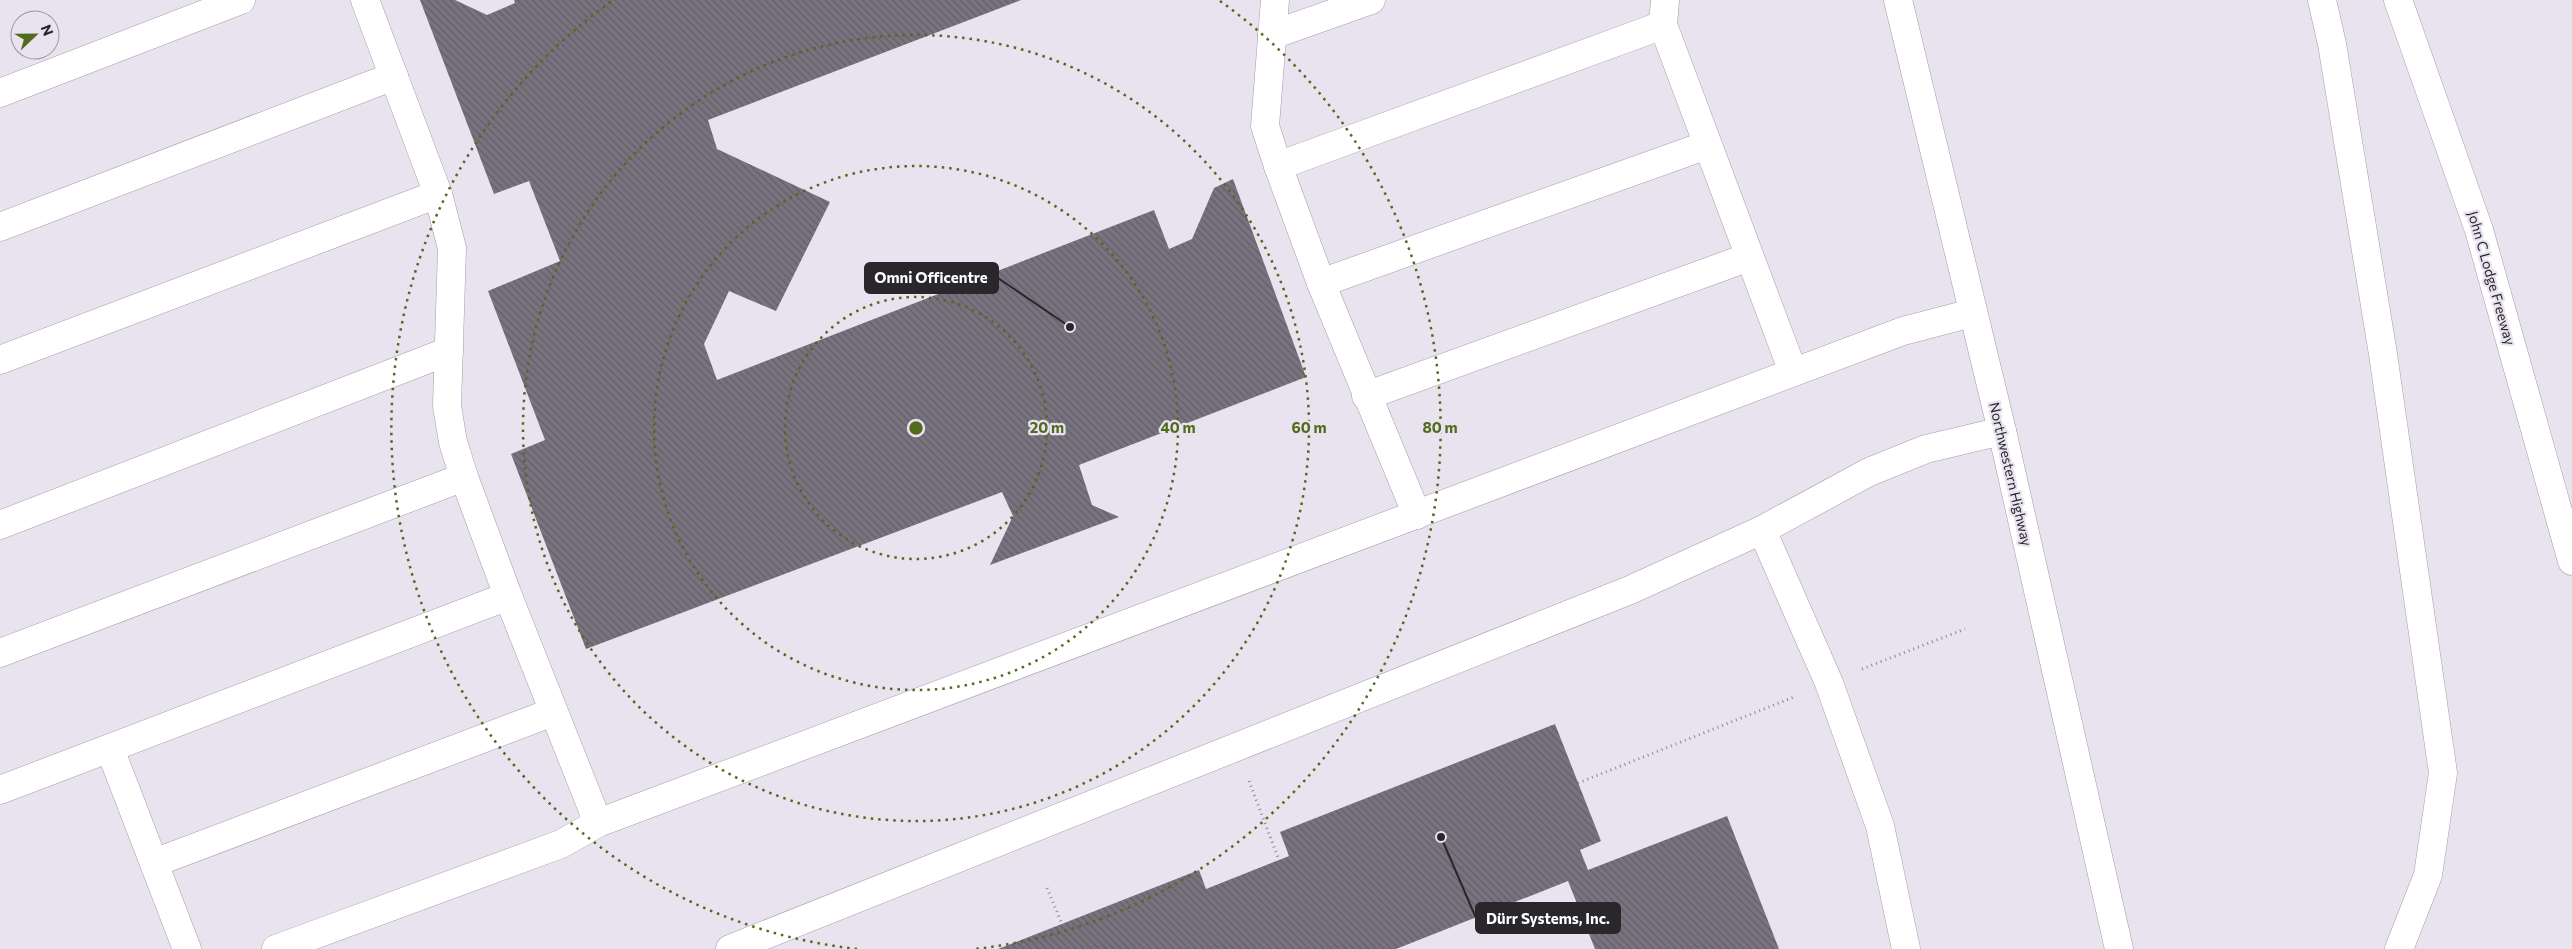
<svg xmlns="http://www.w3.org/2000/svg" width="2572" height="949" viewBox="0 0 2572 949" font-family="Commissioner,sans-serif">
<style>
.building{fill:url(#building-back-hatch)}
.lines{fill:none;stroke-linecap:round;stroke-linejoin:round}
.minor-casing{stroke:#a39eaa;stroke-width:29}
.highway-casing{stroke:#a39eaa;stroke-width:29}
.path{stroke:#8d8a92;stroke-width:3;stroke-dasharray:1 4;stroke-linecap:butt}
.minor{stroke:#fff;stroke-width:28}
.highway{stroke:#fff;stroke-width:28}
.ring{fill:none;stroke:#516a1c;stroke-width:2.5;stroke-dasharray:2.5 5}
.labels{text-anchor:middle;dominant-baseline:central;stroke-width:4.5;stroke-linejoin:round;paint-order:stroke}
.street-label{font-size:14px;fill:#29272c;stroke:#e8e3ef}
.centre{fill:#516a1c;stroke:#e8e3ef;stroke-width:2.5}
.ring-label{font-size:15px;text-anchor:middle;font-weight:bold;fill:#516a1c;stroke:#e8e3ef;stroke-width:4.5;stroke-linejoin:round;paint-order:stroke}
.leader{fill:none;stroke:#29272c;stroke-width:2}
.callout-dot{fill:#29272c;stroke:#e8e3ef;stroke-width:2}
.callout{fill:#29272c;stroke:#29272c;stroke-width:2}
.callout-label{font-size:15px;text-anchor:middle;font-weight:bold;fill:#fff}
</style>
<defs>
<pattern id="building-back-hatch" width="6" height="6" patternUnits="userSpaceOnUse" patternTransform="scale(1.25)"><rect width="6" height="6" fill="#78737e"/><path d="M-1 5l2 2M0 0l6 6M5-1l2 2" fill="none" stroke="#625e67"/></pattern>
</defs>
<rect width="100%" height="100%" fill="#e8e3ef"/>
<g class="building">
<polygon points="420,0 455,0 487,15 515,3 514,0 1021,0 708,120 717,149 830,202 776,311 729,291 704,344 717,380 1154,210 1169,249 1192,239 1214,188 1233,179 1306,377 1079,465 1092,505 1119,517 990,565 1013,516 1002,492 586,649 511,454 545,440 488,291 560,261 529,181 494,194"/>
<polygon points="1555,724 1601,841 1580,850 1588,870 1727,816 1779,949 1595,949 1568,881 1396,949 998,949 1199,870 1206,889 1279,860 1289,856 1280,832"/>
</g>
<g class="lines">
<g class="minor-casing">
<g id="minor">
<polyline points="365,0 438,194 452,248 447,406 453,442 464,477 508,596 598,823 1903,331 1972,313"/>
<polyline points="1275,0 1265,126 1278,166 1321,283 1417,515"/>
<polyline points="1665,0 1663,25 1793,372"/>
<polyline points="1898,0 2002,431 2119,949"/>
<polyline points="1272,35 1371,0"/>
<polyline points="0,93 241,0"/>
<polyline points="1278,166 1663,25"/>
<polyline points="0,227 394,76"/>
<polyline points="1321,283 1707,145"/>
<polyline points="0,360 438,194"/>
<polyline points="1366,396 1749,257"/>
<polyline points="0,525 449,351"/>
<polyline points="1762,530 1829,683 1880,826 1906,949"/>
<polyline points="0,653 464,477"/>
<polyline points="110,749 187,949"/>
<polyline points="0,790 508,596"/>
<polyline points="154,863 553,712"/>
<polyline points="276,949 561,844 598,823"/>
<polyline points="730,949 1630,590 1762,530 1869,472 1926,449 2002,431"/>
</g>
</g>
<g class="highway-casing">
<g id="highway">
<polyline points="2322,0 2332,44 2383,354 2443,773 2428,875 2399,949"/>
<polyline points="2398,0 2479,230 2572,561"/>
</g>
</g>
<g class="path">
<polyline points="1862,669 1965,629"/>
<polyline points="1249,781 1279,860"/>
<polyline points="1578,783 1794,697"/>
<polyline points="1047,888 1062,924"/>
</g>
<use href="#minor" class="minor"/>
<use href="#highway" class="highway"/>
</g>
<g class="ring">
<circle cx="916" cy="428" r="131"/>
<circle cx="916" cy="428" r="262"/>
<circle cx="916" cy="428" r="393"/>
<path d="M857 949A524 524 0 0 1 612 1M1220 1A524 524 0 0 1 975 949"/>
</g>
<g class="labels">
<g class="street-label">
<text transform="translate(2492 278) rotate(74)">John C Lodge Freeway</text>
<text transform="translate(2011 474) rotate(77)">Northwestern Highway</text>
</g>
</g>
<circle cx="916" cy="428" r="8" class="centre"/>
<g class="ring-label">
<text x="1047" y="433">20 m</text>
<text x="1178" y="433">40 m</text>
<text x="1309" y="433">60 m</text>
<text x="1440" y="433">80 m</text>
</g>
<path class="leader" d="M1070 327L998 278M1441 837L1476 918"/>
<g class="callout-dot">
<circle cx="1070" cy="327" r="5"/>
<circle cx="1441" cy="837" r="5"/>
</g>
<g class="callout">
<rect x="865" y="263" width="133" height="30" rx="5"/>
<rect x="1476" y="903" width="144" height="30" rx="5"/>
</g>
<g class="callout-label">
<text x="931" y="283">Omni Officentre</text>
<text x="1548" y="924">Dürr Systems, Inc.</text>
</g>
<g transform="translate(35 35) rotate(68)"><circle r="24" fill="#e8e3ef" stroke="#9c98a1"/>
<path d="M0-4L9 19L0 12L-9 19Z" fill="#516a1c"/>
<text y="-8" font-size="14" font-weight="bold" text-anchor="middle" fill="#29272c">N</text>
</g>
</svg>
